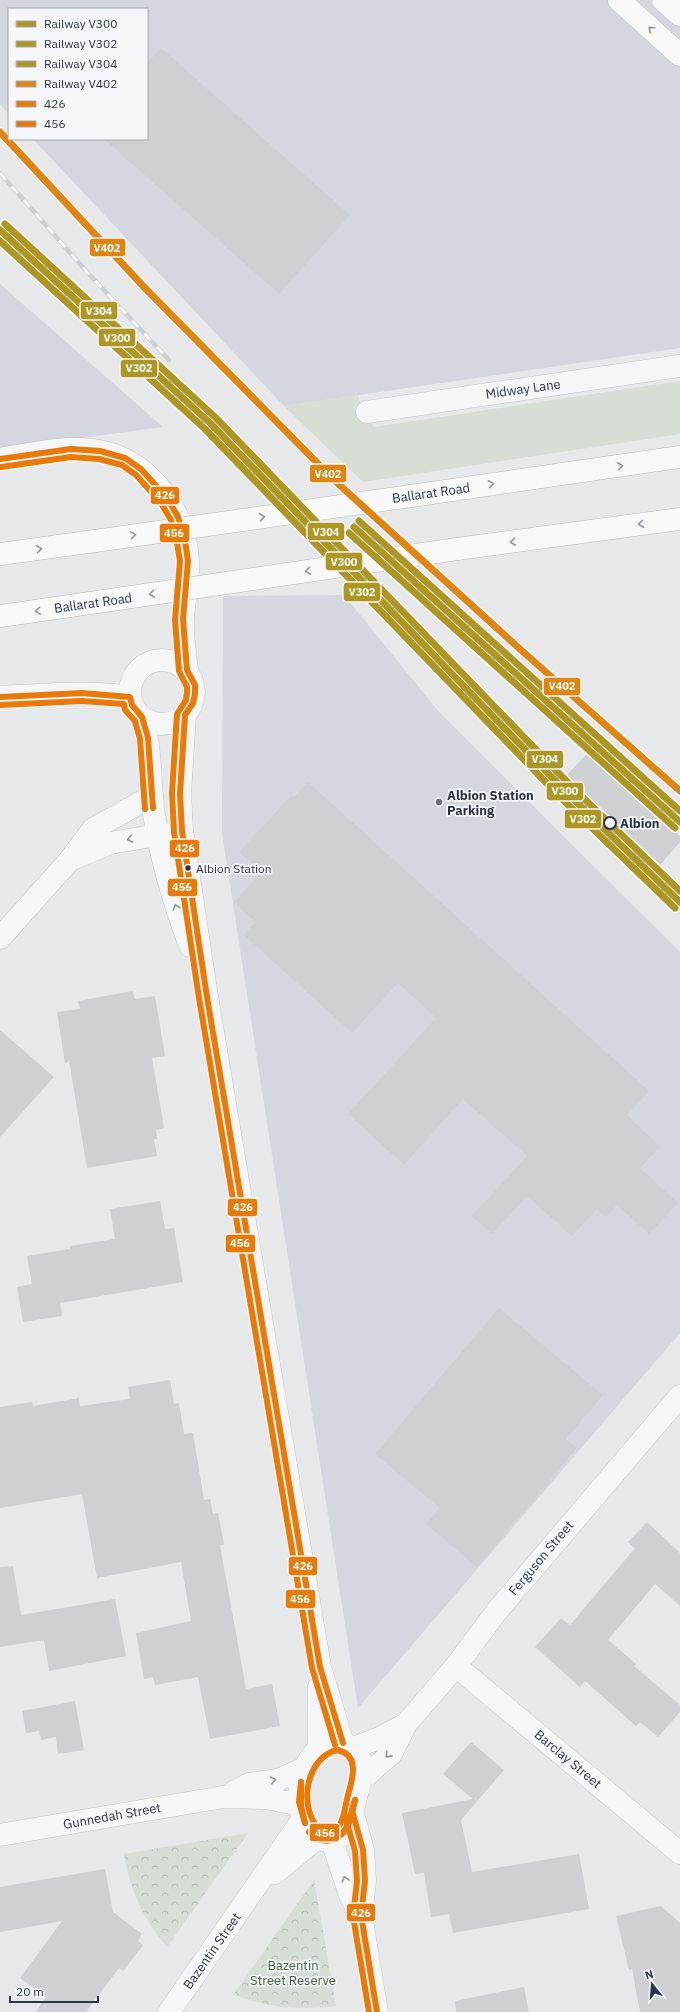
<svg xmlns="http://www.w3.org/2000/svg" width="680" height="2012" viewBox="0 0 680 2012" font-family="'IBM Plex Sans',sans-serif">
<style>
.built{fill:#d4d7dd}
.grass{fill:#d6ded6}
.park{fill:url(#park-crowns)}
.building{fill:#ced0d3}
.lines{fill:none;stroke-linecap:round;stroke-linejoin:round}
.minor-casing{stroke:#c4c6c8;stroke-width:23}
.tertiary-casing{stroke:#c4c6c8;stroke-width:23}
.secondary-casing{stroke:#c4c6c8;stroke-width:23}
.trunk-casing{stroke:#b8bbbf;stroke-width:23}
.minor{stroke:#f5f6f7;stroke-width:22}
.tertiary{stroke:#f5f6f7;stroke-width:22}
.secondary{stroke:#f8f8f8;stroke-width:22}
.trunk{stroke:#f8f8f8;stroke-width:22}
.rail-casing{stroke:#cecfd2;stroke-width:4.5}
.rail{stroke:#f4f6f9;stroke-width:3;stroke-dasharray:9;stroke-linecap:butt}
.trunk-bridge-casing{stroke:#b8bbbf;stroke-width:23;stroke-linecap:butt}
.trunk-bridge{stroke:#f8f8f8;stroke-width:22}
.bus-1-casing{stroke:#f4f6f9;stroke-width:9}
.bus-2-casing{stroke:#f4f6f9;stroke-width:9}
.bus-1{stroke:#ea7a07;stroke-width:6}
.bus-2{stroke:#ea7a07;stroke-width:6}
.rail-1-casing{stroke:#f4f6f9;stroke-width:10}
.rail-2-casing{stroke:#f4f6f9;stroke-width:10}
.rail-3-casing{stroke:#f4f6f9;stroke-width:10}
.rail-4-casing{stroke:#f4f6f9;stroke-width:10}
.rail-1{stroke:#ad9621;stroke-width:7}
.rail-2{stroke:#ad9621;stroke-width:7}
.rail-3{stroke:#ad9621;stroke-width:7}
.rail-4{stroke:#df8512;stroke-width:7}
.oneway{stroke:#92969e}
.oneway2{stroke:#90959e}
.poi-dot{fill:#6c737f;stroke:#f4f6f9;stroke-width:1.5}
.stop-dot{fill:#f4f6f9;stroke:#2b3445;stroke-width:2}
.bus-dot{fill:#2b3445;stroke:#f4f6f9;stroke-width:1.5}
.labels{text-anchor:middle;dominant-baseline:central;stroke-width:3.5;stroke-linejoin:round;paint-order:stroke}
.bus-label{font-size:12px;fill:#2b3445;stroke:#f4f6f9;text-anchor:start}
.street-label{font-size:13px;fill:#2b3445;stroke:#f4f6f9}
.poi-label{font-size:13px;font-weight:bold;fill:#2b3445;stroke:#f4f6f9;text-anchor:start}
.stop-label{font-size:13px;font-weight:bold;fill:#2b3445;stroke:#f4f6f9;text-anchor:start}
.park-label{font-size:13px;fill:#3f6138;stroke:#f4f6f9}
.line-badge{stroke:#f4f6f9;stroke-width:1.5}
.badge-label{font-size:11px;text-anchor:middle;font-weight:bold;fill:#fff}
</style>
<defs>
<pattern id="park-crowns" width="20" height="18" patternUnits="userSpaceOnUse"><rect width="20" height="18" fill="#d6ded6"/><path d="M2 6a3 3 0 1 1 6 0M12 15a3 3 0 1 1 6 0" fill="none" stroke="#b8bfb9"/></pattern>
</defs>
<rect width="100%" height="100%" fill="#e6e8ea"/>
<g class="built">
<polygon points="0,0 680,0 680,348 284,406 33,139 147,139 147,9 9,9 9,114 0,104"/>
<polygon points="0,284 163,427 0,449"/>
<polygon points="344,595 439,712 680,952 680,1333 358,1708 222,833 223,596"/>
</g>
<polygon class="grass" points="680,381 680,434 363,482 284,406 358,395 362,410 374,427"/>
<g class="park">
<path d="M248,1833L167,1947C143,1919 130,1890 124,1854Z"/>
<path d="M314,1880L336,2006C298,2011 270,2007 233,1995Z"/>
</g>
<g class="building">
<polygon points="161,48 350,215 279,294 104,139 147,139 147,63"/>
<polygon points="589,752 680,836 680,842 660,865 565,777"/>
<polygon points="308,782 649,1091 627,1115 660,1147 640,1168 678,1203 649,1234 617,1205 606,1217 597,1209 572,1236 527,1196 492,1234 472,1216 527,1156 463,1099 404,1165 348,1114 436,1018 398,983 352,1033 244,935 255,922 234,902 262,872 239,852 292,795 294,797"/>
<polygon points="133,991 135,999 155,996 165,1056 152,1058 164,1128 156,1130 157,1139 154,1139 157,1156 87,1168 69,1060 65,1064 57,1012 80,1009 78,1001"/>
<polygon points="0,1030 54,1077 0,1137"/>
<polygon points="160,1201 165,1229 174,1228 183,1282 60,1303 62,1316 23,1322 17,1287 32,1284 27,1256 70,1249 70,1246 115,1239 110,1209"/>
<polygon points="499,1308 603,1395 566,1439 577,1448 477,1567 426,1524 440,1508 375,1454"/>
<polygon points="170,1380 174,1404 179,1403 184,1434 193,1433 204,1500 210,1499 213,1514 218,1513 224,1544 220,1545 246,1689 272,1684 280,1726 210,1739 198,1677 155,1685 153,1677 144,1679 136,1633 191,1621 181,1562 97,1578 82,1494 0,1508 0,1407 32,1402 33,1406 79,1398 80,1406 130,1399 128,1387"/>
<polygon points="647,1522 680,1553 680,1606 655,1584 608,1640 636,1664 634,1666 680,1705 680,1712 658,1737 640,1722 636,1726 585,1681 580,1687 535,1647 561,1618 570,1625 635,1548 628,1542"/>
<polygon points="13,1566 21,1615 115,1599 126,1656 49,1671 44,1640 0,1647 0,1567"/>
<polygon points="75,1701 84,1750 58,1754 56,1737 41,1740 39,1731 26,1733 22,1711"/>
<polygon points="471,1742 504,1770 461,1820 472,1872 579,1854 589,1909 453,1933 449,1914 431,1917 424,1873 415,1874 402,1813 473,1799 443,1774"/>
<polygon points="105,1869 113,1912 142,1934 138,1941 143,1945 123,1971 119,1968 86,2012 35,2012 46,1997 20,1978 62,1921 0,1932 0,1887"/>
<polygon points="661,1906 680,1923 680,2012 640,2012 632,1969 629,1970 616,1916"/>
<polygon points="524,1987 529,2012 456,2012 455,2001"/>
</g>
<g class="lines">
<g class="minor-casing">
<g id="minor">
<polyline points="367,412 680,366"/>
<polyline points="72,859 110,843 182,831"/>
<polyline points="0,938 69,861 93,829 152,796"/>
<polyline points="456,1666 680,1853"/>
<polyline points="352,1748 380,1738 406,1724"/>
<polyline points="361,1780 391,1754 406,1724 456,1666 497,1611 680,1396"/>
<polyline points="235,1791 249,1784 278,1780 305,1768"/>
<polyline points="0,1835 223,1797 267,1798 300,1805"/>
<polyline points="275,1873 317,1838"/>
<polyline points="169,2012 302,1820"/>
</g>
</g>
<g class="tertiary-casing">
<g id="tertiary">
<path d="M0,459C63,448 117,434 162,491C177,511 187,536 188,561C189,580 184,599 183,619C182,635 185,653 187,670"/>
<circle cx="162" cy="692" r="32"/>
<path d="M0,697C44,695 87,690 130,697"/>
<polyline points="185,715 180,794 182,831 207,997 320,1667 343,1743"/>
<path d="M142,717C152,751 149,780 154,814C161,860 174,903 190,946"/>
<path d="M319,1748C325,1746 330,1742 336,1742C352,1742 364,1760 362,1774C361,1783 357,1792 355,1801C351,1815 349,1836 332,1841C327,1842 324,1841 320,1839C298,1831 297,1796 302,1776C305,1765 311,1756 319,1748V1687"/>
<polyline points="353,1814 363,1850 365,1881 361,1915 377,2012"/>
<polyline points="332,1841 351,1898 361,1915"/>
</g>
</g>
<g class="secondary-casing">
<g id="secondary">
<polyline points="619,0 680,55"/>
<polyline points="663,0 680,15"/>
</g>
</g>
<g class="trunk-casing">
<g id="trunk">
<polyline points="411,496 680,457"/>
<polyline points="457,549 680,519"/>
<polyline points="0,554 95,541"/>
<polyline points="0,616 104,601"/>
</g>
</g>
<use href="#minor" class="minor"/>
<use href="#tertiary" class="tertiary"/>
<use href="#secondary" class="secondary"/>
<use href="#trunk" class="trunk"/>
<g class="rail-casing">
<g id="rail">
<polyline points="0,173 87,272 169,360"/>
<polyline points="0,226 35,262"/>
</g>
</g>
<use href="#rail" class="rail"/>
<g class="trunk-bridge-casing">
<g id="trunk-bridge">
<polyline points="95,541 411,496"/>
<polyline points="104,601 457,549"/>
</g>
</g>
<use href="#trunk-bridge" class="trunk-bridge"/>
<g class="bus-1-casing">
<g id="bus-1">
<polyline points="0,459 71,449 100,451 125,458 141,469 168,499 178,517 185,541 188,561 183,619 187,670 195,685 195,694 193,703 185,715 180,794 182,831 207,997 320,1667 343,1743"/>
<polyline points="0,697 82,693 130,697 132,705 142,717 148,738 153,808"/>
<polyline points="301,1782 301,1806 305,1823"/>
<polyline points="301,1782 299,1802 305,1823"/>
<polyline points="353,1814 363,1850 365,1881 361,1915 377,2012"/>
<polyline points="346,1829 355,1800"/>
<polyline points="346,1829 351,1819 355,1800"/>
<path d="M309,1832C324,1842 334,1845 346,1829"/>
<path d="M309,1832C320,1846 337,1842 346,1829"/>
</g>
</g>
<g class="bus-2-casing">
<g id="bus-2">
<polyline points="1,467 71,457 99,459 122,465 136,475 161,503 171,520 177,543 180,561 175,620 179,671 187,687 187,693 186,700 177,714 172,793 174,832 199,998 312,1668 335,1745"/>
<polyline points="0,705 82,701 124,704 125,710 135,721 140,739 145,809"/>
<path d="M338,1750C362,1756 351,1783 347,1799C345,1808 344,1819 339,1826C335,1831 331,1833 325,1833C296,1816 304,1756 338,1750Z"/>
<polyline points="345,1816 355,1851 357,1881 353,1916 369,2012"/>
</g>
</g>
<use href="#bus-1" class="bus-1"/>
<use href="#bus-2" class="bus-2"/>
<g class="rail-1-casing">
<g id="rail-1">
<polyline points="0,230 210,423 567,793 680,902"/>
<polyline points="354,527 680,822"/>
</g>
</g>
<g class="rail-2-casing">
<g id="rail-2">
<polyline points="0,241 205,429 561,798 675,908"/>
<polyline points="349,533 675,828"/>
</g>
</g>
<g class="rail-3-casing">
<g id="rail-3">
<polyline points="5,224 216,418 572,787 680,891"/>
<polyline points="359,521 680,811"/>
</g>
</g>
<g class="rail-4-casing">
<polyline id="rail-4" points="0,132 143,286 334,480 521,650 680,791"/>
</g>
<use href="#rail-1" class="rail-1"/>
<use href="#rail-2" class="rail-2"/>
<use href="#rail-3" class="rail-3"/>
<use href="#rail-4" class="rail-4"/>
</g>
<defs><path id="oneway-chevron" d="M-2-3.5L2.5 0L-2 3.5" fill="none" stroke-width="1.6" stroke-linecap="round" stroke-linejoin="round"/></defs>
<g class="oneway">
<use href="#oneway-chevron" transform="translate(651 29) rotate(-138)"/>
<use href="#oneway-chevron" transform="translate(620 466) rotate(-8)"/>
<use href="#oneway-chevron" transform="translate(491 484) rotate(-8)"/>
<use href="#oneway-chevron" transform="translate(262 517) rotate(-8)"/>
<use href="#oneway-chevron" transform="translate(641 524) rotate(172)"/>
<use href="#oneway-chevron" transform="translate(133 535) rotate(-8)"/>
<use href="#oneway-chevron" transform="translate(513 542) rotate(172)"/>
<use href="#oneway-chevron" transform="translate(39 549) rotate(-8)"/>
<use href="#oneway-chevron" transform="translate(308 571) rotate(172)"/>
<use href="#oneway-chevron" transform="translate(152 594) rotate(172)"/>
<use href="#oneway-chevron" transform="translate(38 611) rotate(172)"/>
</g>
<g class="oneway2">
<use href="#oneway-chevron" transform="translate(130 839) rotate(169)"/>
<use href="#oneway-chevron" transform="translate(176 907) rotate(-109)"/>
<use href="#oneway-chevron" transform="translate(388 1755) rotate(132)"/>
<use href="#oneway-chevron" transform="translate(273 1780) rotate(-12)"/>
<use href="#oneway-chevron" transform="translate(345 1879) rotate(-108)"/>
</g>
<circle class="poi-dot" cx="439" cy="802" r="4"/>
<circle class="stop-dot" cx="610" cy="823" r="6"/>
<circle class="bus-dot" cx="188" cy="868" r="3.5"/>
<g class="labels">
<g class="bus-label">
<text x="196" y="868">Albion Station</text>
</g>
<g class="street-label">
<text transform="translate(523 389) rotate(-8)">Midway Lane</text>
<text transform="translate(431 493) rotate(-8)">Ballarat Road</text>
<text transform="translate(93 603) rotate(-8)">Ballarat Road</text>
<text transform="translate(541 1558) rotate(-50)">Ferguson Street</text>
<text transform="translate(568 1759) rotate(40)">Barclay Street</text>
<text transform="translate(112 1816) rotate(-10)">Gunnedah Street</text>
<text transform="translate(212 1951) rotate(-55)">Bazentin Street</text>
</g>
<g class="poi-label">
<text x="447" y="795">Albion Station<tspan x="447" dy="15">Parking</tspan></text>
</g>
<g class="stop-label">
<text x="620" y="823">Albion</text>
</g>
<g class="park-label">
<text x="293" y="1965">Bazentin<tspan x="293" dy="15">Street Reserve</tspan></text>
</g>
</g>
<g class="line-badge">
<rect x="89" y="238" width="37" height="19" rx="4" fill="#df8512"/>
<rect x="80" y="301" width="38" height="19" rx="4" fill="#ad9621"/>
<rect x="98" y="328" width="38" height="19" rx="4" fill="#ad9621"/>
<rect x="120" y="359" width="38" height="19" rx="4" fill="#ad9621"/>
<rect x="309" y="464" width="38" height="19" rx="4" fill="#df8512"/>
<rect x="150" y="486" width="30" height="19" rx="4" fill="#ea7a07"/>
<rect x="307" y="522" width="38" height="19" rx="4" fill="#ad9621"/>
<rect x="159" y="523" width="31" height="20" rx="4" fill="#ea7a07"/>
<rect x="325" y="552" width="38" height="19" rx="4" fill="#ad9621"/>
<rect x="343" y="582" width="38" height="20" rx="4" fill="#ad9621"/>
<rect x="543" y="677" width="38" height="19" rx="4" fill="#df8512"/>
<rect x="526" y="750" width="38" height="19" rx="4" fill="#ad9621"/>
<rect x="546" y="782" width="38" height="19" rx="4" fill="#ad9621"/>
<rect x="564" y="809" width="38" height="20" rx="4" fill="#ad9621"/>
<rect x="169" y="839" width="31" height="19" rx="4" fill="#ea7a07"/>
<rect x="167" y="878" width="31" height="19" rx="4" fill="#ea7a07"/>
<rect x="227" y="1198" width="31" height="19" rx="4" fill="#ea7a07"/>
<rect x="225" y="1234" width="31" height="19" rx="4" fill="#ea7a07"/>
<rect x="288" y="1556" width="30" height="20" rx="4" fill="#ea7a07"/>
<rect x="285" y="1589" width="31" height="20" rx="4" fill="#ea7a07"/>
<rect x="309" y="1823" width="31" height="19" rx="4" fill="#ea7a07"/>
<rect x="346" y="1903" width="30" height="19" rx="4" fill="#ea7a07"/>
</g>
<g class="badge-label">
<text x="107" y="252">V402</text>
<text x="99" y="315">V304</text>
<text x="117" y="342">V300</text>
<text x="139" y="372">V302</text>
<text x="328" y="478">V402</text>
<text x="165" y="499">426</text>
<text x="326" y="536">V304</text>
<text x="174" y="537">456</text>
<text x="344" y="566">V300</text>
<text x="362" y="596">V302</text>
<text x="562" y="690">V402</text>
<text x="545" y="763">V304</text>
<text x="565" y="795">V300</text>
<text x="583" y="823">V302</text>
<text x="185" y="852">426</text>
<text x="182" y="891">456</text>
<text x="243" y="1211">426</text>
<text x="240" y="1247">456</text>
<text x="303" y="1570">426</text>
<text x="300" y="1603">456</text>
<text x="325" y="1837">456</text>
<text x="361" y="1917">426</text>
</g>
<rect x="8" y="8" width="140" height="132" fill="#f4f6f9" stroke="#a4a8b1"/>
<rect x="16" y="21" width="20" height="6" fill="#ad9621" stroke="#a4a8b1"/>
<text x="44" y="28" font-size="12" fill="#2b3445">Railway V300</text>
<rect x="16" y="41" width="20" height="6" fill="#ad9621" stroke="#a4a8b1"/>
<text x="44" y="48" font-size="12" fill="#2b3445">Railway V302</text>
<rect x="16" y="61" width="20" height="6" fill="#ad9621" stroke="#a4a8b1"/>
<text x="44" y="68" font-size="12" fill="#2b3445">Railway V304</text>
<rect x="16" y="81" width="20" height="6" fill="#df8512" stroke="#a4a8b1"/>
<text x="44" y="88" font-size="12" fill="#2b3445">Railway V402</text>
<rect x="16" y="101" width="20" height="6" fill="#ea7a07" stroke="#a4a8b1"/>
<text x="44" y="108" font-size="12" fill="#2b3445">426</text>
<rect x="16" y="121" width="20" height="6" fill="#ea7a07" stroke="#a4a8b1"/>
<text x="44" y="128" font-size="12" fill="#2b3445">456</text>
<g transform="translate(652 1984) rotate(343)" stroke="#f4f6f9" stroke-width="3" paint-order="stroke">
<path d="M0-3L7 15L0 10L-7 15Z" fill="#2b3445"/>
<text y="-6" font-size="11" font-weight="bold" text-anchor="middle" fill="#2b3445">N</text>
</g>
<path d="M10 1996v6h88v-6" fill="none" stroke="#2b3445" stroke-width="2"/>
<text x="16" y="1996" font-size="12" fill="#2b3445" stroke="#f4f6f9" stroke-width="3" paint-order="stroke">20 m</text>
</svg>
